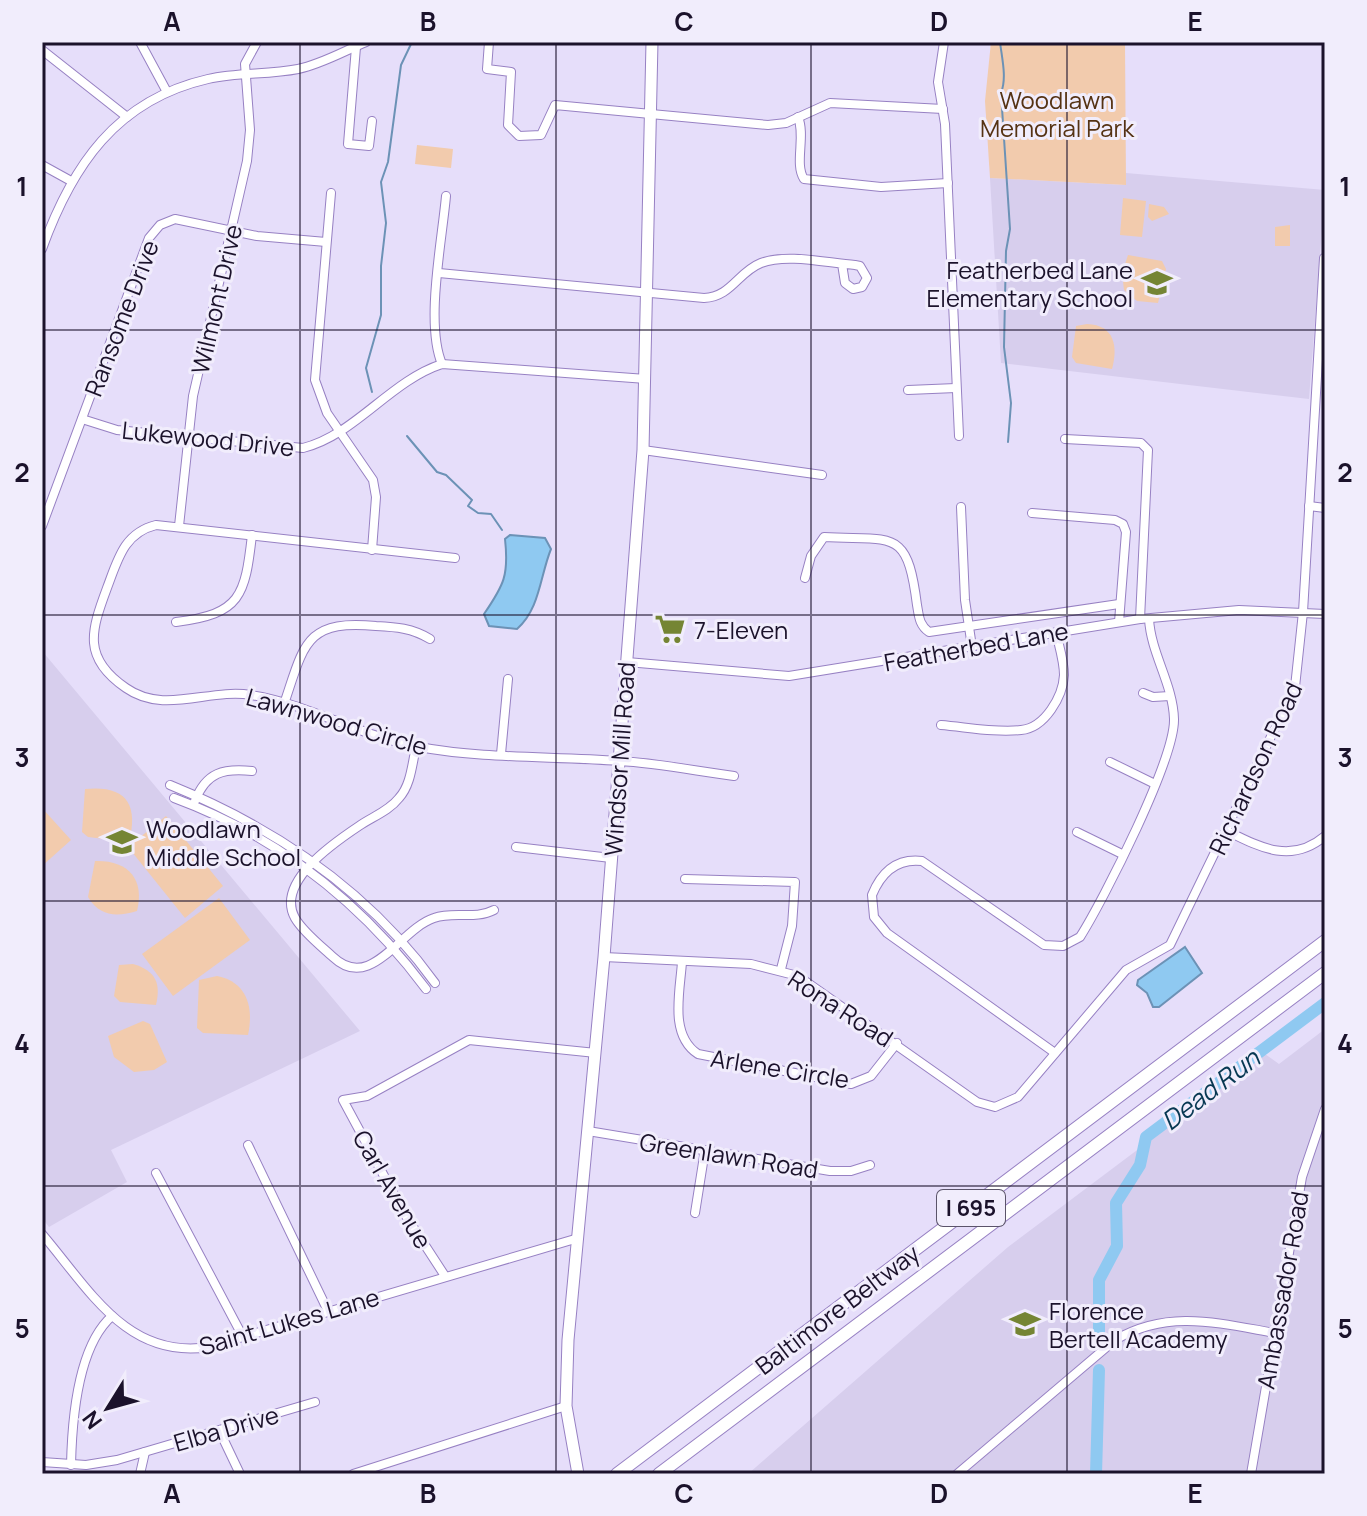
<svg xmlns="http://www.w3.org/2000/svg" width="1367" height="1516" viewBox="0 0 1367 1516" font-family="Manrope,sans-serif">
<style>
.built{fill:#d7ceed}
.green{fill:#f2cbad}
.water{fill:#8fc9f1;stroke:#6c92b6;stroke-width:2}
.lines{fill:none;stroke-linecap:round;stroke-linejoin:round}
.stream{stroke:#6c92b6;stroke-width:2}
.river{stroke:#8fc9f1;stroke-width:12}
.minor-casing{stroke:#9781c3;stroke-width:10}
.major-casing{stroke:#9781c3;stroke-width:13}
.highway-casing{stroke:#9781c3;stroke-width:14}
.minor{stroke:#fff;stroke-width:8}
.major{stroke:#fff;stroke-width:11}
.highway{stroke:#fff;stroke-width:12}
.grid{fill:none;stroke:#1b122b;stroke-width:2;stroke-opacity:0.55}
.labels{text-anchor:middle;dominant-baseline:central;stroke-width:6;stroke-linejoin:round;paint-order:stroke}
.shield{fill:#f1edfc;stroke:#5b546a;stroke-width:2}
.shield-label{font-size:22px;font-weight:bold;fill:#1b122b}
.park-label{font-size:24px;fill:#553213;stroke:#f1edfc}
.poi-label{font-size:24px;fill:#1b122b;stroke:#f1edfc;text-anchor:start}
.street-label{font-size:24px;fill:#1b122b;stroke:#f1edfc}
.water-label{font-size:26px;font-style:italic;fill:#073852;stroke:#f1edfc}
.neatline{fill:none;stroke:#1b122b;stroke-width:3}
.grid-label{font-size:26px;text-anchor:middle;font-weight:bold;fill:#1b122b}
</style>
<rect width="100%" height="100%" fill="#e6defa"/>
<g class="built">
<polygon points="1126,173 1325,190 1309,399 1001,363 990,178 1125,185"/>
<polygon points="43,652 360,1031 111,1150 127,1182 49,1227 42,1218"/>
<polygon points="1325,1029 1325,1474 748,1474 1008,1247 1265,1054 1279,1064"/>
</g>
<g class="green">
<polygon points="991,42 1125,42 1126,185 990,178 985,101"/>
<polygon points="417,145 453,149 451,168 415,164"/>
<polygon points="1123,198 1146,201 1142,237 1120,235"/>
<polygon points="1149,204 1164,207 1169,214 1152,221 1148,217"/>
<polygon points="1290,225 1290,246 1275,246 1275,227"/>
<polygon points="1128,255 1162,261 1166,269 1158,303 1137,301 1124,290 1122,273"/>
<path d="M1087,324C1115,325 1118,347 1112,369L1076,363L1072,357L1076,326Z"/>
<path d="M85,789C125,785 139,803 129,842L88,837L82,832Z"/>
<polygon points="42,808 71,840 42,866"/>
<polygon points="166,816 223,886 185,918 128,847"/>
<path d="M95,861C128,860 145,879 137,911C117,917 100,917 88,897Z"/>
<polygon points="219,898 250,940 173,996 142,954"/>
<path d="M133,964C156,971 161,983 156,1005L120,1002L114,996L119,965Z"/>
<path d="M217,976C247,982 254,1007 248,1035L203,1033L197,1028L199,980Z"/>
<polygon points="143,1021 150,1024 167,1062 154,1070 134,1072 114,1057 108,1036"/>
</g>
<g class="water">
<path d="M510,535L545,538L551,549C540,576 540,609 517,629L489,626L484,614C504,585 509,575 505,539Z"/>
<polygon points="1185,947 1202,973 1159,1007 1153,1007 1147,993 1137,985 1138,980"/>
</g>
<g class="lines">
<g class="stream">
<path d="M1000,42C1002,59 1007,78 1001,93L1010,229L1006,251L1004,347L1011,403L1008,442"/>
<polyline points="372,392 366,368 381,315 381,266 386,223 381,182 388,162 401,65 412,42"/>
<polyline points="407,436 437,472 446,475 472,500 468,506 478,513 491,514 502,530"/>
</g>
<g class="river">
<polyline points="1099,1333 1099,1280 1117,1246 1116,1203 1140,1165 1146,1137 1325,1003"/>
<polyline points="1096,1474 1099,1370"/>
</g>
<g class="minor-casing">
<g id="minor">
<polyline points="140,42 167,92"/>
<polyline points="489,42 487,69 511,72 508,125 519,136 541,135 555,105 768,125 786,123 830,103 943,109"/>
<polyline points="944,42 938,82 945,124 959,436"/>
<polyline points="356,47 348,144 369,146 372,121"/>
<polyline points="42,50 127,117"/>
<path d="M798,117C806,136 794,164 804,179L881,187L948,183"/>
<polyline points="42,165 71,181"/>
<polyline points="331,193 315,380 327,413 373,480 376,497 372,550"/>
<path d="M42,249C72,166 116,100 208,79C238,72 268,75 298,69C322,64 344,51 366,42"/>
<path d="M439,273L704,298C731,297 738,272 761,263C787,253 827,263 855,265L860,266L867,278L862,287L853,289L845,283L842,264"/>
<path d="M442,364C425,324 442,241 446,196"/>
<polyline points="908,390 956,388"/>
<path d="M82,419L117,430L303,448C355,435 390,381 442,364L646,379"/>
<polyline points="1065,439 1141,443 1148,450 1140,619"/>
<polyline points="643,450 822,475"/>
<polyline points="1309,506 1325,508"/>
<polyline points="961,507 965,600 972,647"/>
<polyline points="1032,513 1115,520 1123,524 1126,532 1119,622"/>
<polyline points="42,526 149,238 160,225 175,219 257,236 326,242"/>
<polyline points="179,526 193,396 247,161 250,130 245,64 257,42"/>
<path d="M455,558L156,525C124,533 118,559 107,588C91,631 82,658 126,688C164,715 209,688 251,695C309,704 362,737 419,747C484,759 553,756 619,761C658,763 696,771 734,776"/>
<path d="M805,578L811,556L824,537C894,541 907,527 917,605C919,616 919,625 929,632L1119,604"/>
<path d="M176,622C241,614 245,596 252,535"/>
<polyline points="627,662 789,676 1140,619 1239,610 1325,614"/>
<polyline points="1143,693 1153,697 1170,696"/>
<path d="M284,704C304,645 305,619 376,626C396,627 412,628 430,639"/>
<path d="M941,725C966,727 996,733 1021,730C1045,728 1063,696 1064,675C1064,661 1059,646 1056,632"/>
<path d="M416,747C412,764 411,785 399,798C389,811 372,817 359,826C335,842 275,882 295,918C303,932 321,946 333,957C371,993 400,929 434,918C454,911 475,920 494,910"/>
<polyline points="501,754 508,679"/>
<polyline points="1110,762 1155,784"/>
<path d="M170,785C276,828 368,890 435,983"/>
<path d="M174,798C277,836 361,902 426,989"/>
<path d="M195,801C206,772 224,768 252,771"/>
<path d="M1227,831C1261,848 1292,864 1325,836"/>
<polyline points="1077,832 1122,854"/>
<polyline points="516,847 611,858"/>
<polyline points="685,879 795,882 792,926 781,969"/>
<polyline points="604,957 751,964 798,976 977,1102 995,1107 1018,1097 1126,970 1170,945 1295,687 1303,612 1324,258"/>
<path d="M682,962C680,992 669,1035 698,1054L851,1084L871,1076L897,1043"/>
<path d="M1055,1053L887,933L874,917L872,895C881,873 896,858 922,861L1044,945L1063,946L1080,937C1104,899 1175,759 1174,719C1173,684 1151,654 1149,619"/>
<polyline points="588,1131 830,1171 851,1171 870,1165"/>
<polyline points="248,1145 328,1311"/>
<polyline points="156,1173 243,1337"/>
<polyline points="695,1213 705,1150"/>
<path d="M42,1234C89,1289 127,1360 209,1347L575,1239"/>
<polyline points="445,1276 404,1213 343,1100 367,1096 469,1040 596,1053"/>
<polyline points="219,1430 240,1474"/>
<polyline points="42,1462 86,1465 117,1460 315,1402"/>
<path d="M71,1465C72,1420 78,1346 112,1316"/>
<polyline points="140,1474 145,1452"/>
<polyline points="353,1474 566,1406"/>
<path d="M957,1474L1115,1340C1168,1309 1218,1323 1275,1333"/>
<polyline points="1251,1474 1302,1177 1325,1109"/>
</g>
</g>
<g class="major-casing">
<polyline id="major" points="578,1474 566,1406 568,1340 604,957 643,450 652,42"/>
</g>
<g class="highway-casing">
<g id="highway">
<polyline points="617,1474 1325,941"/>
<polyline points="659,1474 1325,973"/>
</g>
</g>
<use href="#minor" class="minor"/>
<use href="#major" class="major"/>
<use href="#highway" class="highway"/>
</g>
<path class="grid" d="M300,42V1474M556,42V1474M811,42V1474M1067,42V1474M42,330H1325M42,615H1325M42,901H1325M42,1186H1325"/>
<defs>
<g id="school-bare" transform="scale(2.4)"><path d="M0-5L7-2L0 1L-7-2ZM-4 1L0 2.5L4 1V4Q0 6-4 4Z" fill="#758534" stroke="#f1edfc" stroke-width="2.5" paint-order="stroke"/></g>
<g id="supermarket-bare" transform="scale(2.4)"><path d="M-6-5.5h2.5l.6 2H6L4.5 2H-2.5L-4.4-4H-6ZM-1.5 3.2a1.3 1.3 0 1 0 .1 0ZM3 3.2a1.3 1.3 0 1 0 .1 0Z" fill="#758534" stroke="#f1edfc" stroke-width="2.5" paint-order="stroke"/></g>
</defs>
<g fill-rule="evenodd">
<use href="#school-bare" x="1157" y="283"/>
<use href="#supermarket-bare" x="670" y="629"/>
<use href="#school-bare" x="122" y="842"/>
<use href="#school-bare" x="1025" y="1324"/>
</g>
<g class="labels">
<rect class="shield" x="937" y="1190" width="68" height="36" rx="6"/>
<g class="shield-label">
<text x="971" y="1208">I 695</text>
</g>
<g class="park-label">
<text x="1057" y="99">Woodlawn<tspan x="1057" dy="28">Memorial Park</tspan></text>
</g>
<g class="poi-label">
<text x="1133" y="269" text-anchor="end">Featherbed Lane<tspan x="1133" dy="28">Elementary School</tspan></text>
<text x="694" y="629">7-Eleven</text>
<text x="146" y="828">Woodlawn<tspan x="146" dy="28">Middle School</tspan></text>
<text x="1049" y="1310">Florence<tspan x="1049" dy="28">Bertell Academy</tspan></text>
</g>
<g class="street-label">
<text transform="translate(216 299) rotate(-77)">Wilmont Drive</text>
<text transform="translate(121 318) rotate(-69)">Ransome Drive</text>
<text transform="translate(208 438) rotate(6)">Lukewood Drive</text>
<text transform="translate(976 646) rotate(-10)">Featherbed Lane</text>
<text transform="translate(337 721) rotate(16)">Lawnwood Circle</text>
<text transform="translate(619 759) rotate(-86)">Windsor Mill Road</text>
<text transform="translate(1255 768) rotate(-65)">Richardson Road</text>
<text transform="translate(841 1008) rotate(33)">Rona Road</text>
<text transform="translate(780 1068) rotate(9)">Arlene Circle</text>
<text transform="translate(729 1155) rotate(9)">Greenlawn Road</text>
<text transform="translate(393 1189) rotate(60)">Carl Avenue</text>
<text transform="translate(1282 1290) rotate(-80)">Ambassador Road</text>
<text transform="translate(837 1309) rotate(-37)">Baltimore Beltway</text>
<text transform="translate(289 1321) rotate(-16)">Saint Lukes Lane</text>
<text transform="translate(226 1428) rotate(-16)">Elba Drive</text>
</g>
<g class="water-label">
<text transform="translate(1210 1089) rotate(-37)">Dead Run</text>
</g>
</g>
<rect width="1367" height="1516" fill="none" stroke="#f1edfc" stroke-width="88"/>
<g transform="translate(108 1408) rotate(233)" stroke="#f1edfc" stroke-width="6" paint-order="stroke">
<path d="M0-6L14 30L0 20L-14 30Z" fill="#1b122b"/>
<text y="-12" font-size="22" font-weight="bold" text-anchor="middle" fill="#1b122b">N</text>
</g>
<rect x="44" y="44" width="1279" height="1428" class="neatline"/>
<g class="grid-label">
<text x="172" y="31">A</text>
<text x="428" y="31">B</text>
<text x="684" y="31">C</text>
<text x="939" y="31">D</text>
<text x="1195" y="31">E</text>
<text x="22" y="196">1</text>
<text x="1345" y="196">1</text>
<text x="22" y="482">2</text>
<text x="1345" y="482">2</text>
<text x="22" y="767">3</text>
<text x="1345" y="767">3</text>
<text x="22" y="1053">4</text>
<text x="1345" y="1053">4</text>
<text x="22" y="1338">5</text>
<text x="1345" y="1338">5</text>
<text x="172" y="1503">A</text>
<text x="428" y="1503">B</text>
<text x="684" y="1503">C</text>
<text x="939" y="1503">D</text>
<text x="1195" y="1503">E</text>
</g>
</svg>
